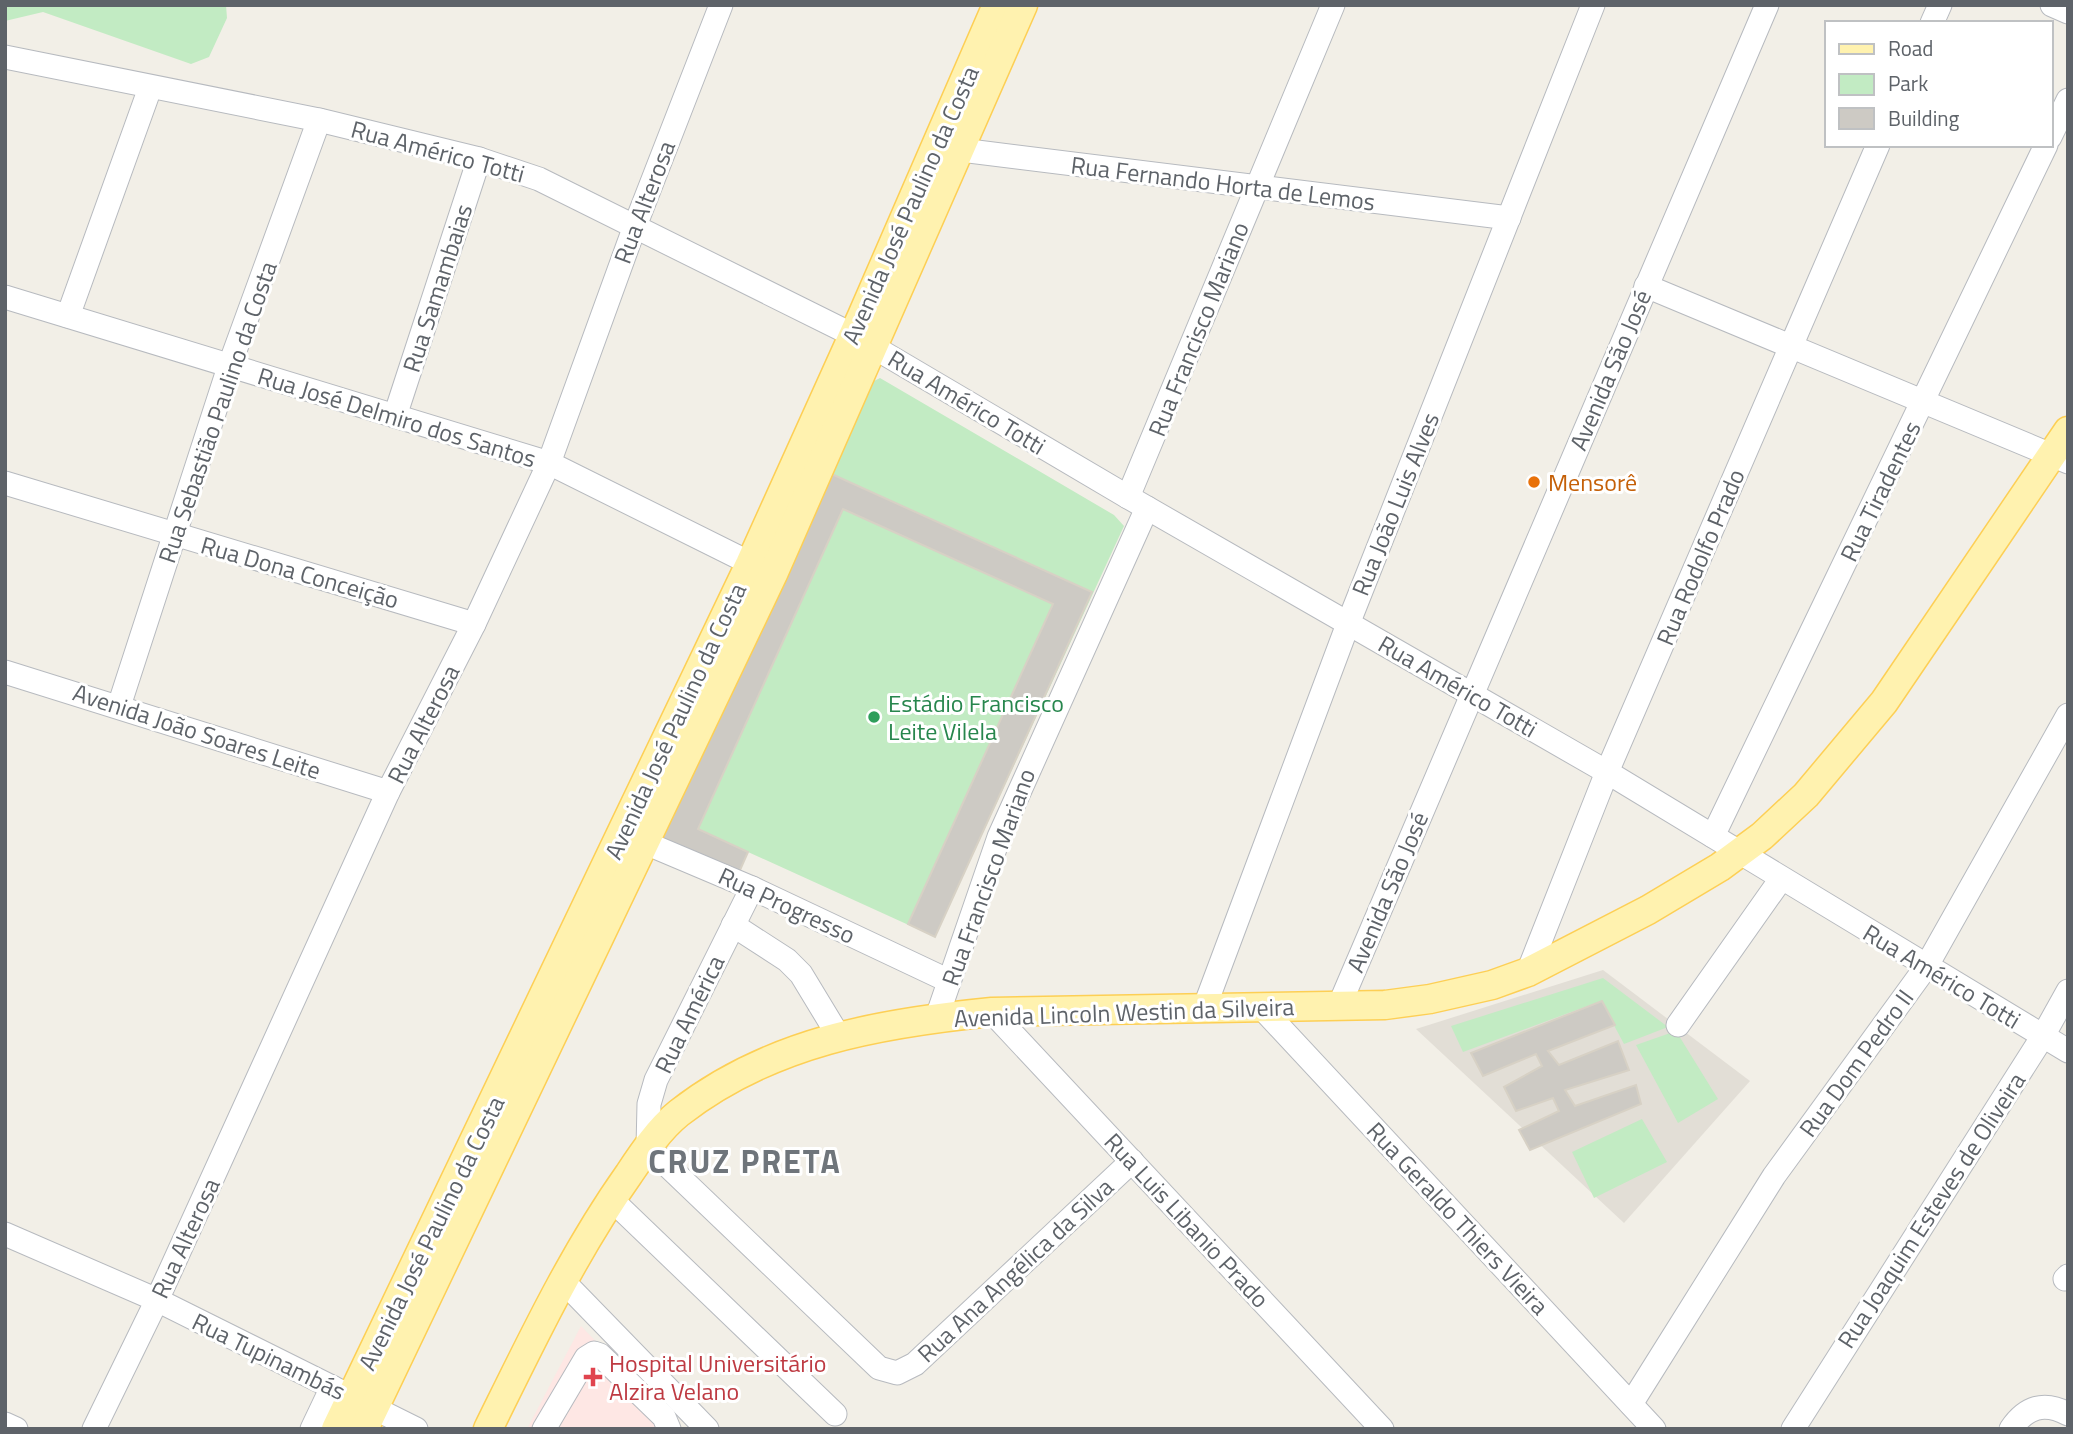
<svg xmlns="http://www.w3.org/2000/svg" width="2073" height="1434" viewBox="0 0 2073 1434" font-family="'Titillium Web',sans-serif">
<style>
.education{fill:#e2ded6}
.medical{fill:#fee7e4}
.green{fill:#c2ebc3}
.building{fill:#cdcac4;stroke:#d7d1c5;stroke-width:2}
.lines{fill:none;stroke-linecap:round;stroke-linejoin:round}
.minor-casing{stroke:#b7babf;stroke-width:25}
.major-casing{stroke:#fdcf55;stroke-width:31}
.minor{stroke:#fff;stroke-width:23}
.major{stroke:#fff2af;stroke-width:28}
.food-dot{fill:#e8710a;stroke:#fff;stroke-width:2.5}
.leisure-dot{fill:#2e9e5b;stroke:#fff;stroke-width:2.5}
.health-dot{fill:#e0444e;stroke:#fff;stroke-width:2.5}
.labels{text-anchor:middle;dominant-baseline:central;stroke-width:6;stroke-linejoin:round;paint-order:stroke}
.street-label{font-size:24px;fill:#5e6369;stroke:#fff}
.food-label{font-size:24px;fill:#c56008;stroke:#fff;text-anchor:start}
.leisure-label{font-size:24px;fill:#27864d;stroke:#fff;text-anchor:start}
.health-label{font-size:24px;fill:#be3a42;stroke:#fff;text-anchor:start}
.district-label{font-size:32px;font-weight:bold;letter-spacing:2px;fill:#6f757b;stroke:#fff}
</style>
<rect width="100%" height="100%" fill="#f2efe7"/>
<polygon class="education" points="1603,970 1750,1081 1624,1223 1416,1029"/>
<polygon class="medical" points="581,1326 681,1429 527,1429"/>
<g class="green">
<polygon points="5,5 226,5 227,18 209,57 191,64 43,12 5,21"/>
<polygon points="880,378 1114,515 1124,526 935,937 748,852 737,877 657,841 868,384"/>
<polygon points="1603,978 1668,1027 1624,1044 1601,1001 1463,1052 1451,1026"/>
<polygon points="1676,1031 1718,1099 1678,1123 1636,1045"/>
<polygon points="1642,1119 1667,1162 1594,1198 1572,1152"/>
</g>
<g class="building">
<polygon points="825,471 1092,592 935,937 908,924 1053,604 843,509 698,829 748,852 737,877 657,841"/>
<polygon points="1602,1001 1615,1025 1548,1051 1559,1065 1618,1041 1629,1070 1565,1090 1575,1106 1636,1085 1641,1104 1530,1150 1519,1130 1559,1111 1553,1098 1516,1111 1504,1087 1542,1066 1536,1054 1483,1076 1471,1053"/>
</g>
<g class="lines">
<g class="minor-casing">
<g id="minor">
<polyline points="2052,5 2068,12"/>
<polyline points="1932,23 1940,5"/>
<polyline points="5,57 319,120 479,159 539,179 853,335 1128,497 1607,772 2068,1051"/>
<polyline points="2050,137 2068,100"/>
<polyline points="944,144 961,150 1509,218"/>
<polyline points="1646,286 2068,462"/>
<polyline points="5,297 549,463 764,570"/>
<polyline points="68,316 150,88"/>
<polyline points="395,416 479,159"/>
<polyline points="5,483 474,624"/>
<polyline points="1128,497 1333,5"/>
<polyline points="5,672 388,792"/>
<polyline points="119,706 229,367 319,120"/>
<polyline points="629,836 752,888 949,981"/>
<polyline points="1713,836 2046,145"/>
<polyline points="752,888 656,1080 649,1104 648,1147 879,1368 897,1373 915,1364 1132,1161"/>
<polyline points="733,925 787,960 801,974 838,1035"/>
<polyline points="1528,972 1607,772 1878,145"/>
<polyline points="1205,1006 1348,624 1593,5"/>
<polyline points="1339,1006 1767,5"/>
<polyline points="1261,1007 1654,1429"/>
<polyline points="992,1012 1382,1429"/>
<polyline points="937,1017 999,837 1147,508"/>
<polyline points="1678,1025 1781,879"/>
<polyline points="611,1199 835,1414"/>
<polyline points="5,1234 157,1300 416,1429"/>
<polyline points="2065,1279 2068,1276"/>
<polyline points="563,1281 707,1429"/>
<polyline points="1631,1404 1774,1176 1926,967 2068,715"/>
<polyline points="5,1424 16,1429"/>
<polyline points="94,1429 157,1300 388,792 474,624 549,463 635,226 721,5"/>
<polyline points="312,1429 332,1387"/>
<polyline points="544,1429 586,1358 594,1353 600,1355 664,1417 669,1429"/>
<polyline points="1793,1429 2043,1036 2068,991"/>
<path d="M2011,1429C2026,1407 2044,1401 2068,1414"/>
</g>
</g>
<g class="major-casing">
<g id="major">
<polyline points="336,1429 750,564 862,316 997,5"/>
<polyline points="364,1429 773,574 1023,5"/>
<path d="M488,1429C531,1342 573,1253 629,1174C643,1153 659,1129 679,1113C770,1042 880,1023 992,1012L1385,1005L1430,999L1492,985L1528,972L1648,910L1720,867L1762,836L1806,795L1884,702L2068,431"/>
</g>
</g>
<use href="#minor" class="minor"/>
<use href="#major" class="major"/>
</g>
<circle class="food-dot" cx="1534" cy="482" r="7"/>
<circle class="leisure-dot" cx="874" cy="717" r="7"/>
<path class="health-dot" d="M589.5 1366.5h7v7h7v7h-7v7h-7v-7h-7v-7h7z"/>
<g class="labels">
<g class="street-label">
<text transform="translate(438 151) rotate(15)">Rua Américo Totti</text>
<text transform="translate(1223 183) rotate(7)">Rua Fernando Horta de Lemos</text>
<text transform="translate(644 202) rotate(-69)">Rua Alterosa</text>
<text transform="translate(910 205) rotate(-66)">Avenida José Paulino da Costa</text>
<text transform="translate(437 288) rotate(-72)">Rua Samambaias</text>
<text transform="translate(1198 329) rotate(-68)">Rua Francisco Mariano</text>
<text transform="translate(1610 370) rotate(-67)">Avenida São José</text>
<text transform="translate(967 402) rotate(31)">Rua Américo Totti</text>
<text transform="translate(217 412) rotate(-71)">Rua Sebastião Paulino da Costa</text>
<text transform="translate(397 417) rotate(17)">Rua José Delmiro dos Santos</text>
<text transform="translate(1880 491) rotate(-64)">Rua Tiradentes</text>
<text transform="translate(1395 504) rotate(-68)">Rua João Luis Alves</text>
<text transform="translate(1700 557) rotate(-67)">Rua Rodolfo Prado</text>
<text transform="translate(300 572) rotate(16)">Rua Dona Conceição</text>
<text transform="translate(1458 686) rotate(30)">Rua Américo Totti</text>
<text transform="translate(675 721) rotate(-65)">Avenida José Paulino da Costa</text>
<text transform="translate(423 724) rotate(-63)">Rua Alterosa</text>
<text transform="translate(197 731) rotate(18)">Avenida João Soares Leite</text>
<text transform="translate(988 877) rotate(-70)">Rua Francisco Mariano</text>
<text transform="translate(1387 892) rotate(-67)">Avenida São José</text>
<text transform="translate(787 905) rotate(25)">Rua Progresso</text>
<text transform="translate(1942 976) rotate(31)">Rua Américo Totti</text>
<text transform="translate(1124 1012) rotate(-2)">Avenida Lincoln Westin da Silveira</text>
<text transform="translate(689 1014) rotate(-64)">Rua América</text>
<text transform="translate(1856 1063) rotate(-54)">Rua Dom Pedro II</text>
<text transform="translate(1931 1210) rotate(-57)">Rua Joaquim Esteves de Oliveira</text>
<text transform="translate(1458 1218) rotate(47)">Rua Geraldo Thiers Vieira</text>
<text transform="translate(1187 1220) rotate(47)">Rua Luis Libanio Prado</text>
<text transform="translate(431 1233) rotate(-64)">Avenida José Paulino da Costa</text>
<text transform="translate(185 1238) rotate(-65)">Rua Alterosa</text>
<text transform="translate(1015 1270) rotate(-43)">Rua Ana Angélica da Silva</text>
<text transform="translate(269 1356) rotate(26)">Rua Tupinambás</text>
</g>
<g class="food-label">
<text x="1548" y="482">Mensorê</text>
</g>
<g class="leisure-label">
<text x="888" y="703">Estádio Francisco<tspan x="888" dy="28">Leite Vilela</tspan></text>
</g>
<g class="health-label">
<text x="609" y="1363">Hospital Universitário<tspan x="609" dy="28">Alzira Velano</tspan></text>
</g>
<g class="district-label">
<text x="745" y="1161">CRUZ PRETA</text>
</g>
</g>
<rect width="2073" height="1434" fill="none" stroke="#5e6369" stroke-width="14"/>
<rect x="1825" y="21" width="228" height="126" fill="#ffffff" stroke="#bfc1c3" stroke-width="2"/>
<rect x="1839" y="44" width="35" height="10" fill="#fff2af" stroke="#bfc1c3" stroke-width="2"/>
<text x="1888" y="56" font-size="21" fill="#5e6369">Road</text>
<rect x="1839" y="74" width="35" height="21" fill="#c2ebc3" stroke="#bfc1c3" stroke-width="2"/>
<text x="1888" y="91" font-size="21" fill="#5e6369">Park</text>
<rect x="1839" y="108" width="35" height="21" fill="#cdcac4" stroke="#bfc1c3" stroke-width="2"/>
<text x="1888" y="126" font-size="21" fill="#5e6369">Building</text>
</svg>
